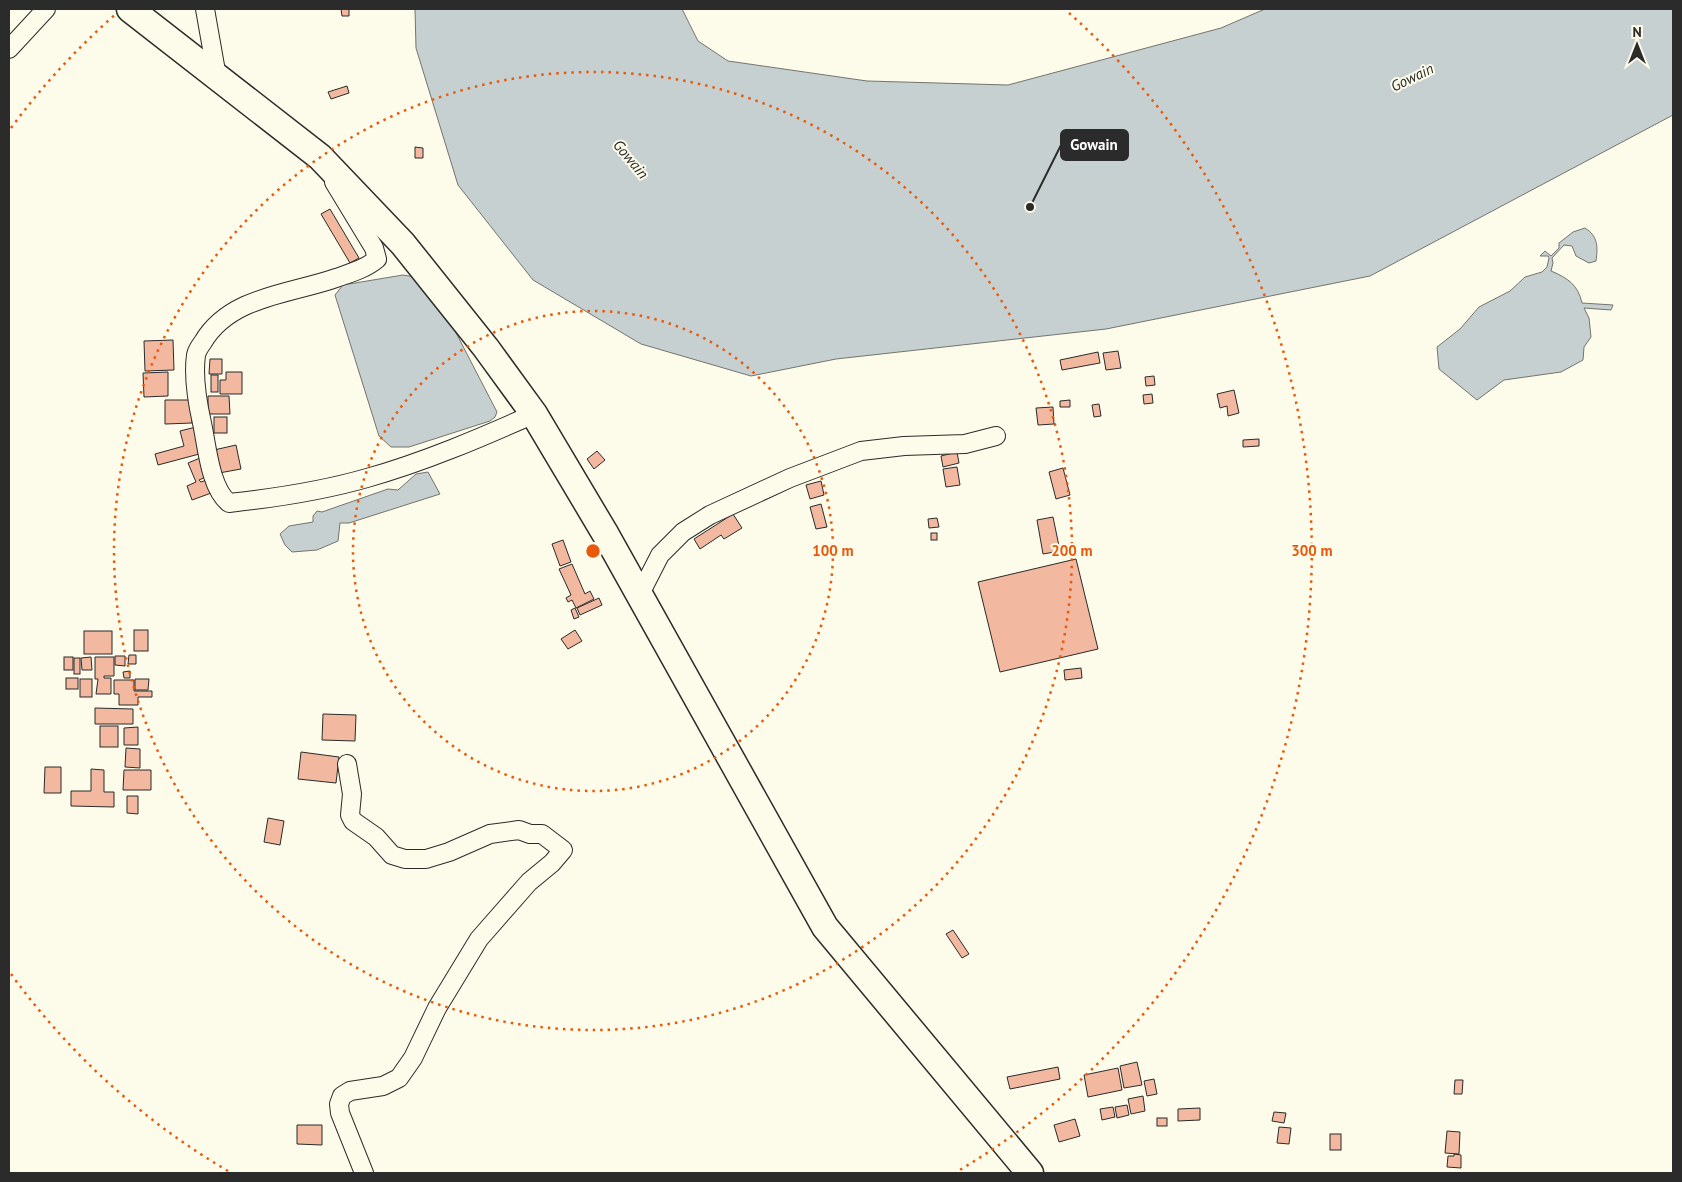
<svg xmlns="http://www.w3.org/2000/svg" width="1682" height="1182" viewBox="0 0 1682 1182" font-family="'PT Sans',sans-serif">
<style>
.water{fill:#c7d0d0;stroke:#74746e}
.building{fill:#f2b8a0;stroke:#2b2b2b}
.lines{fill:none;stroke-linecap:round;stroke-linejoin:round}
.minor-casing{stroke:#2b2b2b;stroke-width:20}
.highway-casing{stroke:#2b2b2b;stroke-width:29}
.minor{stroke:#fdfbea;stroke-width:18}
.highway{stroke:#fdfbea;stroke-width:26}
.ring{fill:none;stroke:#e8590c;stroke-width:2.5;stroke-dasharray:2.5 5}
.labels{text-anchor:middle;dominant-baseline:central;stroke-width:4;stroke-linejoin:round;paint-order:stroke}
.water-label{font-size:15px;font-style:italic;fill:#2b2b2b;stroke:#fdfbea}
.centre{fill:#e8590c;stroke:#fdfbea;stroke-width:2.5}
.ring-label{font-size:15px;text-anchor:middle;font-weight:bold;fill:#e8590c;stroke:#fdfbea;stroke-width:4;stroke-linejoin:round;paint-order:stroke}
.leader{fill:none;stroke:#2b2b2b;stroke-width:2}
.callout-dot{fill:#2b2b2b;stroke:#fdfbea;stroke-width:2}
.callout{fill:#2b2b2b;stroke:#2b2b2b;stroke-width:2}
.callout-label{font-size:15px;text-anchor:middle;font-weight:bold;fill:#fff}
</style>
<rect width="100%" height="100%" fill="#fdfbea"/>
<g class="water">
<polygon points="415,9 682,9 698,41 728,61 867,81 1008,85 1221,28 1265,9 1673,9 1673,115 1370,276 1106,329 836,359 751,376 641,344 533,280 458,185 416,48"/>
<path d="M1585,228C1598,236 1598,247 1596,261L1589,263L1576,256L1572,246L1564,245L1552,258L1553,263L1551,271C1568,278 1578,285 1582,303L1613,305L1611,310L1584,308L1589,318L1591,337L1584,347L1583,360L1561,372L1504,380L1477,400L1439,369L1437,347L1460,329L1479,307L1510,291L1525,277L1542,272L1547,267L1549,258L1548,256H1540L1545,251L1551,256L1559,248V243L1573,232Z"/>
<polygon points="403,275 415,277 438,298 497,412 495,417 490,421 409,447 391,447 379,436 335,295 343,285"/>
<polygon points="428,472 440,494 349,523 340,523 338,541 317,550 292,552 285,545 280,534 289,526 313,522 313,516 317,511 322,512 388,489 398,490 416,474"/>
</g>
<g class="building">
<polygon points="341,9 349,9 349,16 342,16"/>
<polygon points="347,86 349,93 331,99 328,92"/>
<polygon points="415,147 423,148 423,158 415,158"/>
<polygon points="330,209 359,258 350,263 321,214"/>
<polygon points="173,340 174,370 145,371 144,341"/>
<polygon points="1118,351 1121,368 1106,370 1103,353"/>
<polygon points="1098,352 1100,363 1062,370 1060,360"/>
<polygon points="210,359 222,359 222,374 209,374"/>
<polygon points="168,372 168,396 144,397 143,373"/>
<polygon points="226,372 242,372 242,394 220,394 220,380 226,380"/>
<rect x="211" y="375" width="7" height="17"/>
<polygon points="1154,376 1155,385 1146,386 1145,377"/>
<polygon points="1234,390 1239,413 1228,416 1227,406 1220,408 1217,394"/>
<polygon points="1152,394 1153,403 1144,404 1143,395"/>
<polygon points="208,396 229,396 230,414 208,414"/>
<polygon points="165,400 192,400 192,423 165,424"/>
<polygon points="1070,400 1070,407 1060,407 1060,401"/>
<polygon points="1099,404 1101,416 1094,417 1092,405"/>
<polygon points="1053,407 1054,424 1038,425 1036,408"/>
<rect x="214" y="417" width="13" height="16"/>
<polygon points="196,427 203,453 158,465 155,454 184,446 180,431"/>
<polygon points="1259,439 1259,446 1243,447 1243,440"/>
<polygon points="236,445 241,469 219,473 214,450"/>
<polygon points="597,451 605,460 594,469 587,459"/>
<polygon points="957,452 959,463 943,467 941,456"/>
<polygon points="200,458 208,476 199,480 201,482 209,479 214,492 192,500 187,486 196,482 188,463"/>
<polygon points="957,467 960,485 946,487 943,469"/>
<polygon points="1063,468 1070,495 1056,499 1049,472"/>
<polygon points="821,481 824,495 810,499 806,485"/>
<polygon points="821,504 827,527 816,529 810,507"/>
<polygon points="733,514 742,528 724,539 721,535 700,549 694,539"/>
<polygon points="1053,517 1060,551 1043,554 1037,520"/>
<polygon points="937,518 939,527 929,528 928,519"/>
<rect x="931" y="533" width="6" height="7"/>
<polygon points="563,540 571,562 560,566 552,544"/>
<polygon points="1076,559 1098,649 1000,672 978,582"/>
<polygon points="572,564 585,594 590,591 594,599 576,608 572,600 568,602 566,598 571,595 559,569"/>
<polygon points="599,598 602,605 580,615 577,608"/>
<polygon points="575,608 579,617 574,619 571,610"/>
<rect x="134" y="630" width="14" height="21"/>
<polygon points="575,630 582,641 568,649 561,639"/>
<rect x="84" y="631" width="28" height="23"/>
<polygon points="129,655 136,655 136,664 128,664"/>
<polygon points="115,656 125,656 125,666 115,665"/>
<rect x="64" y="657" width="9" height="13"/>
<polygon points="91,657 92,670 82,670 81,658"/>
<polygon points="95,657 114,657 114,676 104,676 104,678 111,678 111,694 96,694 98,679 95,679"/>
<rect x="74" y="658" width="6" height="16"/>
<polygon points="1081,668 1082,678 1065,680 1064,670"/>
<polygon points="130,671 130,678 124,678 123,672"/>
<rect x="66" y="678" width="12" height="11"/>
<rect x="80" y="679" width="12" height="18"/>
<polygon points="135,679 149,679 148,690 135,690"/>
<polygon points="114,680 134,680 134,691 152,691 152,697 138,697 138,705 119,705 119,694 114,694"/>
<polygon points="95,708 133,709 133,724 95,724"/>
<polygon points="323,714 356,715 355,741 322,740"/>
<rect x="100" y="726" width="18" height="21"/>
<polygon points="138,727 138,745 124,745 124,728"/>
<polygon points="126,748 140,749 140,768 125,767"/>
<polygon points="301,752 339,757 336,783 298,779"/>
<polygon points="45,767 61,767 61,793 44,793"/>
<polygon points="91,769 104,770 104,792 114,792 114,807 71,806 71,791 91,791"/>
<polygon points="124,770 151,770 151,790 123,790"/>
<polygon points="127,796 138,796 138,814 127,813"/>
<polygon points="268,818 284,821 280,845 264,842"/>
<polygon points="953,930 969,954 962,958 946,934"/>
<polygon points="1137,1062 1142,1085 1124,1088 1120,1066"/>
<polygon points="1058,1067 1060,1079 1010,1089 1007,1077"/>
<polygon points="1118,1068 1122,1090 1088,1097 1084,1075"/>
<polygon points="1154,1079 1157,1094 1147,1096 1144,1081"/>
<polygon points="1455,1080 1463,1080 1462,1094 1454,1094"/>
<polygon points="1143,1096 1145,1111 1131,1114 1128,1099"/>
<polygon points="1127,1105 1129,1115 1117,1118 1115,1107"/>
<polygon points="1113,1107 1115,1117 1102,1120 1100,1109"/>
<polygon points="1200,1108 1200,1120 1178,1121 1178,1109"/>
<polygon points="1274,1112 1286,1113 1284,1123 1272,1121"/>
<rect x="1157" y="1118" width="10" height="8"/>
<polygon points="1075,1119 1080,1136 1059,1142 1054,1125"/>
<polygon points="297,1125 322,1125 322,1145 297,1144"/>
<polygon points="1279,1127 1291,1128 1289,1144 1277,1143"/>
<polygon points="1447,1131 1460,1132 1459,1154 1445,1153"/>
<rect x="1330" y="1134" width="11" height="16"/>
<polygon points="1454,1154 1461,1155 1461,1168 1447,1167 1448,1156 1454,1156"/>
</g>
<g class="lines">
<g class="minor-casing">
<g id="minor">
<polyline points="205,9 217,77"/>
<polyline points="9,49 46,9"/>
<path d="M334,182L374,248L377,259C365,269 350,273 336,278C291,294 230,296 203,342C200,346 197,350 196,355C193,377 197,401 202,423C207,446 210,488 229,503C275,498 322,491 367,478C424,462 480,438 534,414"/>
<polyline points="639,596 660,555 683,532 710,515 790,478 861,451 904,446 965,444 996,436"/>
<polyline points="347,764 352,794 350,815 353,821 376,837 392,855 405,859 426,859 449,852 490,834 519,830 530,834 542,834 563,850 552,863 529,882 479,939 437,1008 413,1058 399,1078 383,1086 350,1091 342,1096 339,1104 340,1113 364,1173"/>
</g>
</g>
<g class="highway-casing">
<polyline id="highway" points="130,9 320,157 403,244 486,348 534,414 606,535 825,927 1030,1173"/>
</g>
<use href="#minor" class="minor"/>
<use href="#highway" class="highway"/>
</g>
<g class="ring">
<circle cx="593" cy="551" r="240"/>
<circle cx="593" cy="551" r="479"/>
<path d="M228 1171A719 719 0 0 1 11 974M11 128A719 719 0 0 1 117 13M1069 13A719 719 0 0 1 958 1171"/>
</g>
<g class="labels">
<g class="water-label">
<text transform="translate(1412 77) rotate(-26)">Gowain</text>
<text transform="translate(631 159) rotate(50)">Gowain</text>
</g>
</g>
<circle cx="593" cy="551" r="8" class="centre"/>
<g class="ring-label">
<text x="833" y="556">100 m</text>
<text x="1072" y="556">200 m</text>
<text x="1312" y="556">300 m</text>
</g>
<path class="leader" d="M1030 207L1061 145"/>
<circle class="callout-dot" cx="1030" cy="207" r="5"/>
<rect class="callout" x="1061" y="130" width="67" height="30" rx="5"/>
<g class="callout-label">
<text x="1094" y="150">Gowain</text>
</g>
<rect width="1682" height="1182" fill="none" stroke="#2b2b2b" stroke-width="20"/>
<g transform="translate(1637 45)" stroke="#fdfbea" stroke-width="4" paint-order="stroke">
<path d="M0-4L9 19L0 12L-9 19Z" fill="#2b2b2b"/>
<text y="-8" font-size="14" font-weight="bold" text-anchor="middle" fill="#2b2b2b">N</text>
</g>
</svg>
